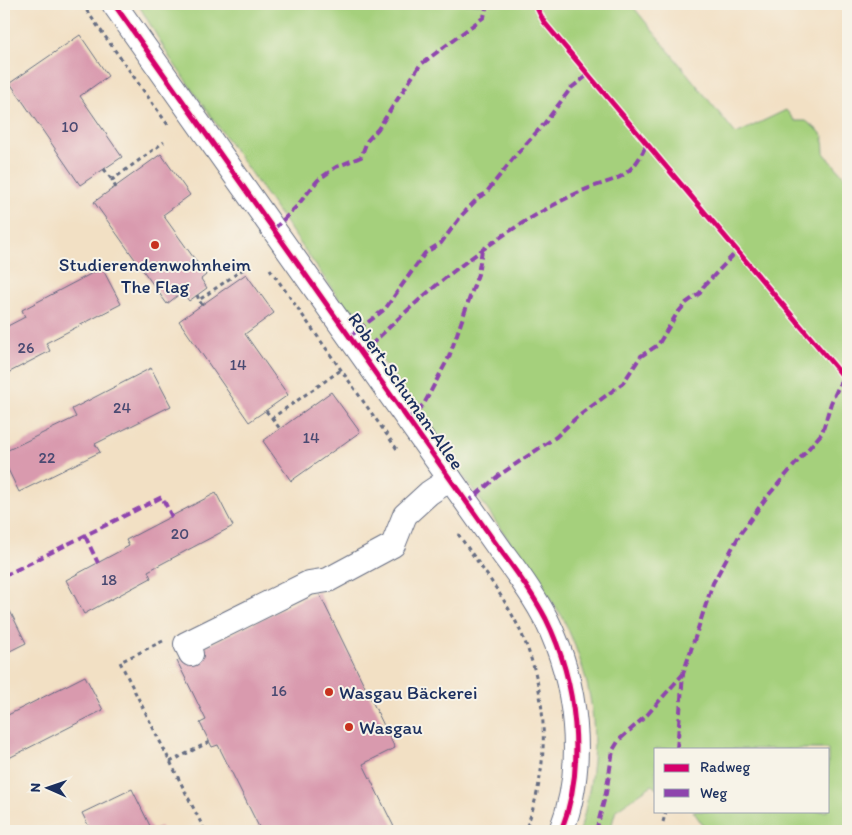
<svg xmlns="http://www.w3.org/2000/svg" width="852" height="835" viewBox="0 0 852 835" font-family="Itim,sans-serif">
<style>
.green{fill:#a5d07c;stroke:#60806d}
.building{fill:#d99aae}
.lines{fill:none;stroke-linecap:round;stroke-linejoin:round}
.minor-casing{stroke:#666d82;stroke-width:26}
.path{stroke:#666d82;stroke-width:3;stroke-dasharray:4 4;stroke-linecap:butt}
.minor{stroke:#fff;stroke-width:24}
.quiet{stroke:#8e44ad;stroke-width:4;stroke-dasharray:8 4;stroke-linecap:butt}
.cycleway-casing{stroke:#f7f3e8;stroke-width:8}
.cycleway{stroke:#d6006c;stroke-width:5}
.poi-dot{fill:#c8321e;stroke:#f7f3e8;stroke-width:2}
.labels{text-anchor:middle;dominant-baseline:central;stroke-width:4;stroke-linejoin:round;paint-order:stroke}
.number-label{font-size:16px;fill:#4a4a72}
.poi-label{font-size:19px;fill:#1b2f5e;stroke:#f7f3e8;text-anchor:start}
.street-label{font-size:19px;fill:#1b2f5e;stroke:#f7f3e8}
</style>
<rect width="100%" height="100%" fill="#f7f3e8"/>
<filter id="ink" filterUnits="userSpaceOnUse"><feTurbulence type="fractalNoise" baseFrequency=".02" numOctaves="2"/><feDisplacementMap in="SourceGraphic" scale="10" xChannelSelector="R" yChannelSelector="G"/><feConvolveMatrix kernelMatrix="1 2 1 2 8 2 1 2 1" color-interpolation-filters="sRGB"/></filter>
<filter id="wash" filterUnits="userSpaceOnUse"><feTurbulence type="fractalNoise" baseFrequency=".0096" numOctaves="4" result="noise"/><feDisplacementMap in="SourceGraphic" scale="20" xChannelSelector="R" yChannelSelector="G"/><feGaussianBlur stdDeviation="1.12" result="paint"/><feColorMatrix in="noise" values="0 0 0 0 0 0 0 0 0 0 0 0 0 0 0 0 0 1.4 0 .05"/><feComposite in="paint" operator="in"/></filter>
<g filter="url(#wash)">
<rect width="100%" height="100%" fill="#f2e0c4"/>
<path class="green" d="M138,4H631L736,134L786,110L795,121H806L819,131L823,136L824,153L848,181V831H707L693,811H828V749H656V789L652,785L616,810L610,831H580C602,748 599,694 562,616L170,58Z"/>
<g id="blocks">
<g class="building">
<polygon points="80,35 108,76 80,96 122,157 80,185 10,83"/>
<polygon points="161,154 190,195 163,215 206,275 201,279 207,288 189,301 182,292 167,304 94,202"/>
<polygon points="102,268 121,304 46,343 50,351 4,375 4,328 25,317 22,310"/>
<polygon points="246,274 274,313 245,334 288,395 249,422 179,321"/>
<polygon points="151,368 171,406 95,444 100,452 19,492 4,461 4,452 76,417 72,409"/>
<polygon points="331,392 360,432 291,481 263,441"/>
<polygon points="216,493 233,526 148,571 151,578 84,614 66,580 129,546 126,540"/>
<polygon points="318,591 395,748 363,764 396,831 261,831 218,745 212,747 200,723 206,720 177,661"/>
<polygon points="10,611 26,643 4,654 4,614"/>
<polygon points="85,676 103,710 5,760 4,717"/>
<polygon points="132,789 152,830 160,826 163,831 91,831 82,813"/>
</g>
</g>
</g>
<g filter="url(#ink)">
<use href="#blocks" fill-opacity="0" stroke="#666d82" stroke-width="1"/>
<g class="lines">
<g class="minor-casing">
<g id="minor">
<path d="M114,4L504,555C519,575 534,596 546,619C577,682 587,765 561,831"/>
<polyline points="191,654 186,644 309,583 328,580 393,545 405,515 429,493 450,479"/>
</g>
</g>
<g class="path">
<polyline points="82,4 168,125"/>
<polyline points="104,169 112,180"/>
<polyline points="116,188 112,180 164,142"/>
<polyline points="270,269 399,452"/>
<polyline points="197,295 199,300"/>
<polyline points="202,305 199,300 249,265"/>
<polyline points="266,411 272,418 341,370"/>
<polyline points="272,418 280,429"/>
<path d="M458,534C478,563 501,592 517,624C549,689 552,764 525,831"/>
<polyline points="163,641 120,662 205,831"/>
<polyline points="170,762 209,742"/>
<polyline points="663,822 666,811"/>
</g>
<use href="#minor" class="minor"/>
<g class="quiet">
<polyline points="274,229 297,206 318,180 336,167 361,157 367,141 378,129 420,65 484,17 487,4"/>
<polyline points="349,337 385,309 425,253 441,243 462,215 479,197 485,194 516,155 544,124 571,88 589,74"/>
<path d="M362,354C424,291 494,234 573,195C609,177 629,186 647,143"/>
<polyline points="408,419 424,404 449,357 478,274 482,250"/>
<polyline points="467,503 498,476 556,437 576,418 623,383 641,356 658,345 676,315 686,303 700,293 703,287 738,250"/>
<polyline points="85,536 98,563"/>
<polyline points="4,572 8,574 162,497 172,517"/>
<polyline points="677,749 683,674 713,583 740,534 766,498 822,433 831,403 843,377"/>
<polyline points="596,831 606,793 613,750 619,740 647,715 683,674"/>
</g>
<g class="cycleway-casing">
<g id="cycleway">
<path d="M114,4L504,555C519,575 534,596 546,619C577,682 587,765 561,831"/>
<polyline points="535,4 544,22 848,382"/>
</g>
</g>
<use href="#cycleway" class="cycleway"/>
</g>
</g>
<g class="poi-dot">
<circle cx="155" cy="245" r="5"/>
<circle cx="329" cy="692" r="5"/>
<circle cx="349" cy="727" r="5"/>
</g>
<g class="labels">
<g class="number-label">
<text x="70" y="126">10</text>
<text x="26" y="347">26</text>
<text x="238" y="364">14</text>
<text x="122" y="407">24</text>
<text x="311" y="437">14</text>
<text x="47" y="457">22</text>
<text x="180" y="533">20</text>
<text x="109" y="579">18</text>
<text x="279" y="690">16</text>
</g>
<g class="poi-label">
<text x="155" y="264" text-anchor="middle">Studierendenwohnheim<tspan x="155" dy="22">The Flag</tspan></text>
<text x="339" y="692">Wasgau Bäckerei</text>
<text x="359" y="727">Wasgau</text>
</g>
<g class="street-label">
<text transform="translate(406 391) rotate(55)">Robert-Schuman-Allee</text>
</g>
</g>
<rect width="852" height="835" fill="none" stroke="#f7f3e8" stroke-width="20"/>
<rect x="654" y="748" width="175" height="65" fill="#f7f3e8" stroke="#9fa5b1"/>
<rect x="664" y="764" width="25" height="8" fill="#d6006c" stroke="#9fa5b1"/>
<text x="700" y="772" font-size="15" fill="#1b2f5e">Radweg</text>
<rect x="664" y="789" width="25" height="8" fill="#8e44ad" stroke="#9fa5b1"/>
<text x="700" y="798" font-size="15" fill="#1b2f5e">Weg</text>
<g transform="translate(48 788) rotate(272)" stroke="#f7f3e8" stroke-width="4" paint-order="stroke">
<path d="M0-4L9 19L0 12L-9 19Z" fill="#1b2f5e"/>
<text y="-8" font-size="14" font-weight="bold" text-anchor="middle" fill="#1b2f5e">N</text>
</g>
</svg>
